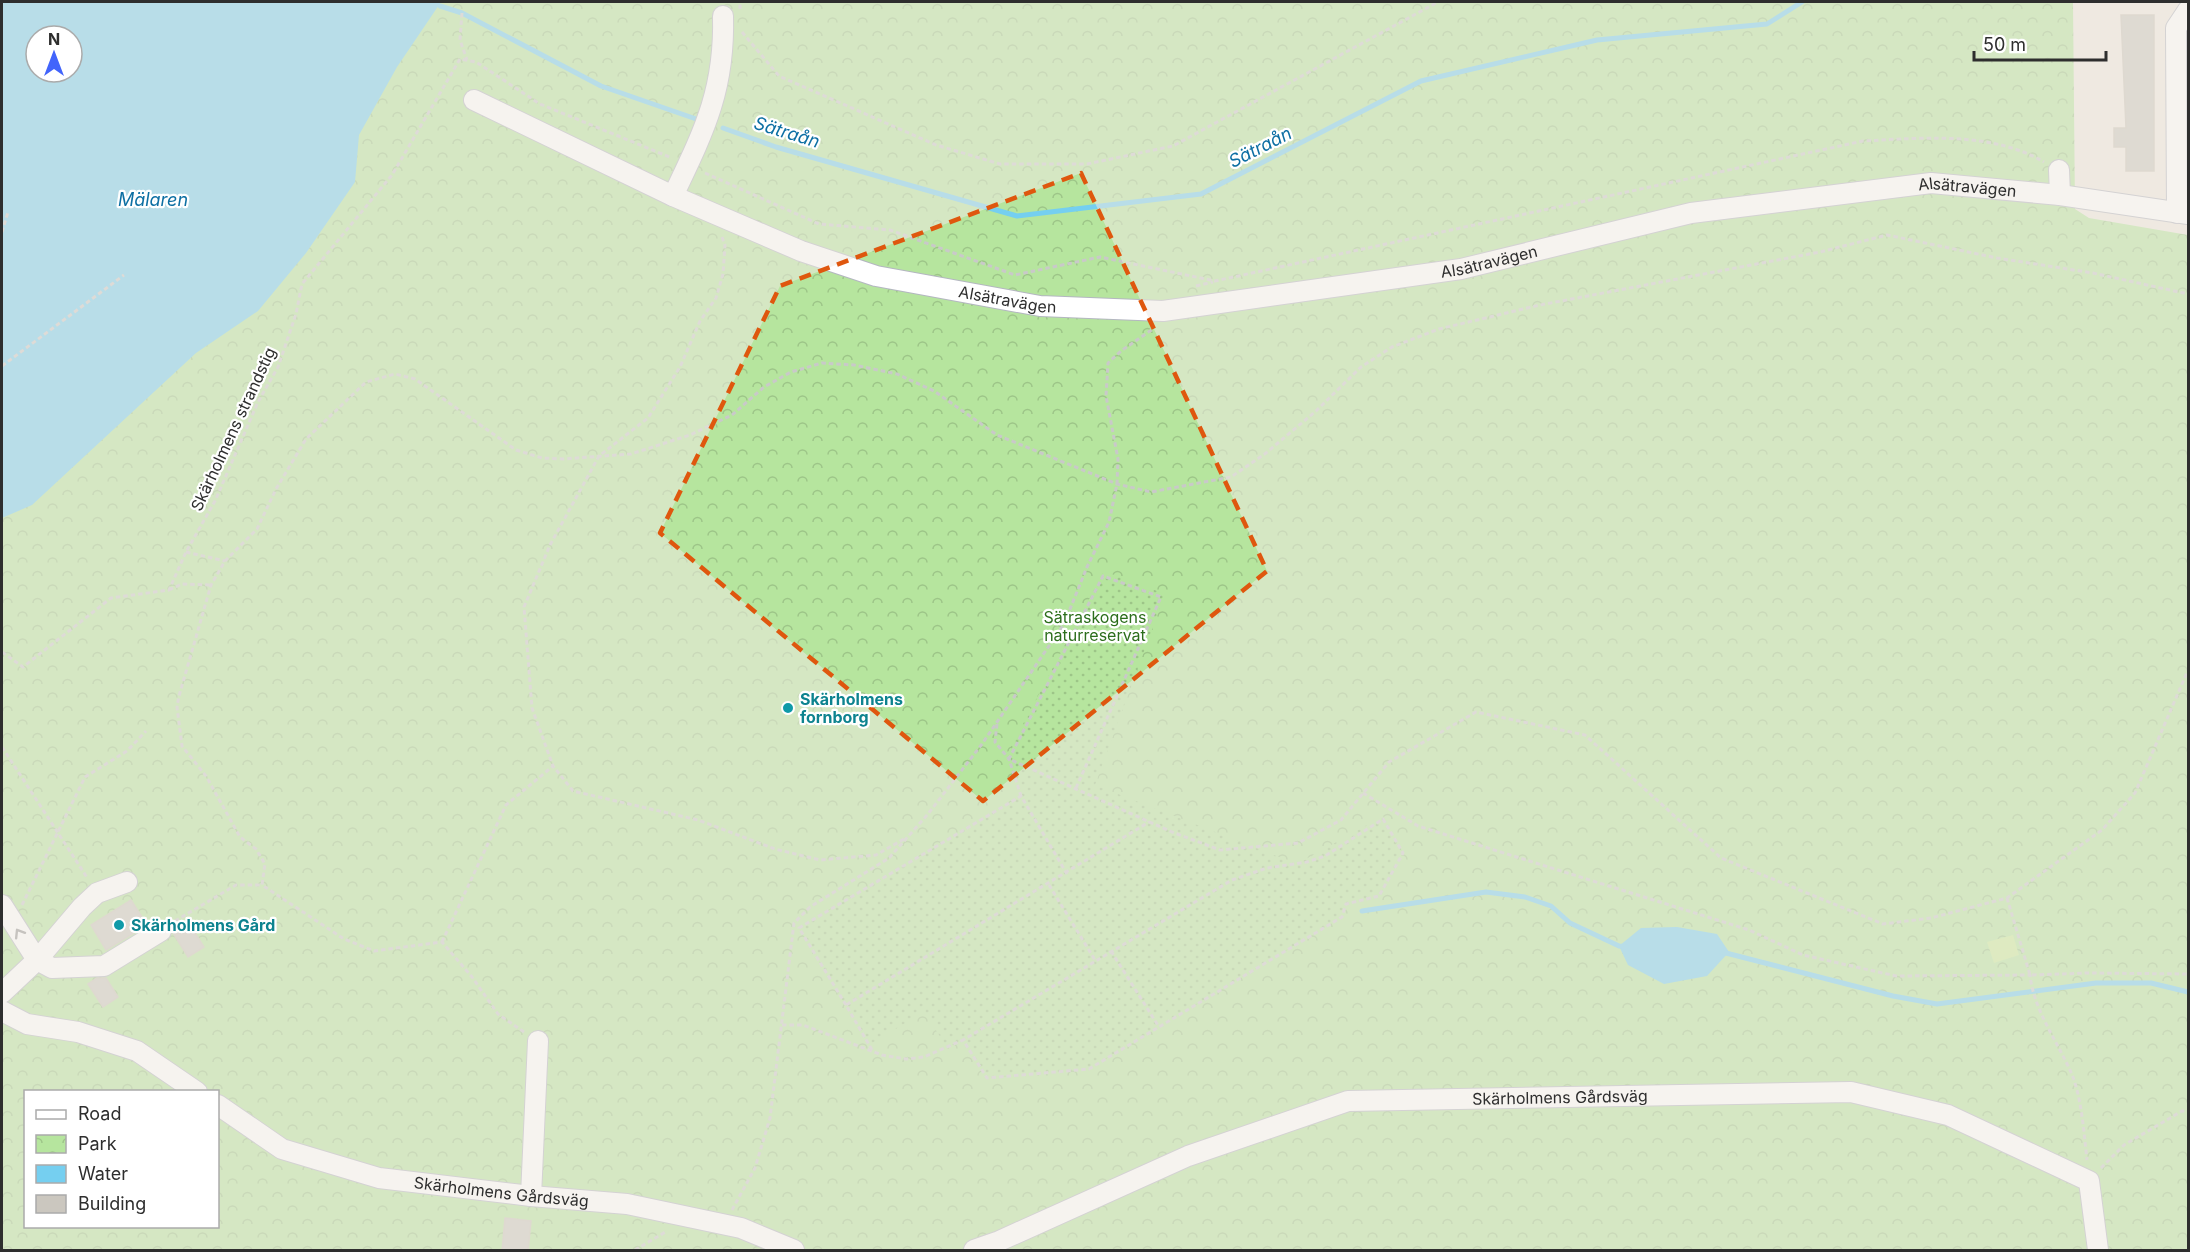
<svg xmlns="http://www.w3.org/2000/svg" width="2190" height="1252" viewBox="0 0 2190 1252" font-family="Inter,sans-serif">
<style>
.park{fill:url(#park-crowns);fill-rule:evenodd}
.garden{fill:url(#garden-dots)}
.pitch{fill:#c9ec9a}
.water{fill:#75cff0;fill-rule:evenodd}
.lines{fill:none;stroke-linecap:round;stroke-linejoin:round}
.stream{stroke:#75cff0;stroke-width:5}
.building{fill:#cbc7bf;stroke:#cbc5ba;stroke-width:1.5}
.minor-casing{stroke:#b4b7c1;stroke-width:22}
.path{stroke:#c9c9c9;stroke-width:3;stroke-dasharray:4.5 3;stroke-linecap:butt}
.minor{stroke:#fff;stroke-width:20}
.oneway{stroke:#969696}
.marked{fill:none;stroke:#df570e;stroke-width:4.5;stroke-dasharray:12 8;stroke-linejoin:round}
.culture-dot{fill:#0f9aa8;stroke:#fff;stroke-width:2}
.labels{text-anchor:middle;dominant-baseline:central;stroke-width:4.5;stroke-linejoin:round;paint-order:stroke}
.street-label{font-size:16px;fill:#2e2e2e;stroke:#fff}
.park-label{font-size:16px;fill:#2c6e1b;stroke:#fff}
.culture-label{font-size:16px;font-weight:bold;fill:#0d838f;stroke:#fff;text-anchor:start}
.water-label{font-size:18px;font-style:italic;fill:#0d6fa3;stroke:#fff}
</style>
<defs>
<pattern id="park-crowns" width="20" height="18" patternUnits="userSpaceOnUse" patternTransform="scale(1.5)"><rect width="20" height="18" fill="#b6e59e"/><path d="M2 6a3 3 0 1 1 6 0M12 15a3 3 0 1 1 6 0" fill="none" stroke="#9dc588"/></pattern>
<pattern id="garden-dots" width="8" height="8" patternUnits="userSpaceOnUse" patternTransform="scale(1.5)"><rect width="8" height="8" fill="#b6e59e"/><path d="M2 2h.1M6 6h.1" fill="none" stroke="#9dc588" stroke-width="1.8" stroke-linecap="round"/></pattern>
</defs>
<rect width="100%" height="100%" fill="#efe9e1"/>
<path class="park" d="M2,2H2073L2075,209L2089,218L2188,235V1250H2ZM36,36H72V72H36ZM26,1092H218V1226H26Z"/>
<polygon class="garden" points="1104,571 1165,594 1095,785 1297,864 1383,816 1403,853 1379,896 1346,904 1342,917 1089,1069 987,1078 963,1040 947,1047 924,1012 869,1045 799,928 1021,796 1009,759 1005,758"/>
<polygon class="pitch" points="2013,935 2019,955 1994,963 1987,942"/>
<g class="water">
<path d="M2,2H441L397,67L359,135L355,182L306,253L258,311L196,353L32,505L2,518ZM36,36H72V72H36Z"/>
<polygon points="1677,927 1717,934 1729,952 1707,976 1664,984 1628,965 1619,946 1641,928"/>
</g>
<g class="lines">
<g class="stream">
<polyline points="440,6 462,13 601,86 699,120"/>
<polyline points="723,128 776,147 1017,216 1201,194 1421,81 1597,40 1767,24 1802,2"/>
<polyline points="1362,911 1486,892 1525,897 1551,906 1570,923 1619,946 1626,947"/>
<polyline points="1722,952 1893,996 1937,1004 2096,983 2151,983 2188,992"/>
</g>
</g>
<g class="building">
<polygon points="2121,15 2154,15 2154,171 2126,171 2126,147 2114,147 2114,128 2126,128"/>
<polygon points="131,900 147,925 106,950 91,925"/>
<polygon points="188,922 204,947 188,957 173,933"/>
<polygon points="97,978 106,978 118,997 103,1007 88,984"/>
<polygon points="505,1218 531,1221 528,1251 502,1251"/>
</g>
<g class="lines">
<g class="minor-casing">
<g id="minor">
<path id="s1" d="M474,100L673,196L801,251L876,276L1040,306L1163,311L1461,269L1691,213L1931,183L2060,195L2188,214"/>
<polyline points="2059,170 2060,195"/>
<path d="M673,196C704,131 725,90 723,16"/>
<polyline points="2177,213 2176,28 2188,10"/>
<polyline points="2,905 37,960 52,968 104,966 161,931"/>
<polyline points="2,993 37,960 82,907 97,893 127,882"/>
<polyline points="2,1011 27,1024 78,1032 137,1051 197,1092"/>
<path id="s2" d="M218,1105L282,1149L379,1178L531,1196L627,1204L741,1228L794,1250"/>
<polyline points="531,1196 538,1041"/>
<path id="s3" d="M974,1250L997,1242L1188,1156L1348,1101L1851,1092L1948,1115L2089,1181L2098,1250"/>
</g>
</g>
<g class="path">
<polyline points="740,9 740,2"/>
<polyline points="462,13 460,40 467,60"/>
<polyline points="742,32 779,76 936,145 1000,164 1087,164 1173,146 1438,2"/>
<path d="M705,173L819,224L890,230L1015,275L1100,257L1215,281L1863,141C1923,138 1991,131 2044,162"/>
<polyline points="2,232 8,212"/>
<polyline points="722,237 725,245 723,274 716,298 700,321 680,367 648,418 599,456 550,545 524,607 532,708 553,766 573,791 698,820 775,849 820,860 876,855 904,839"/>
<polyline points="1196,286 1213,282"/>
<polyline points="2,366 124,275"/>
<polyline points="186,552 225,561"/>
<polyline points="169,590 182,584 211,585"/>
<polyline points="2,652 23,667 111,598 169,590 186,552 215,501 258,402 278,367 296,314 302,284 392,175 460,59 476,62 540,104 672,158"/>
<polyline points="997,724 995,742 1009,759 1021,796"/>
<polyline points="2,747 88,879"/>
<polyline points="1076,788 1161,597 1103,576 1009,759 1172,832 1220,850 1298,843 1341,820 1389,762 1476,712 1585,735 1721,858 1883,924 1931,918 2007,898 2102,830 2135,793 2188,670"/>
<path d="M1363,793L1418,826L1749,930L1803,955L1896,976L2030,975C2034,1012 2059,1043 2073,1077C2082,1102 2084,1134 2087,1160"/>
<polyline points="1049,885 1095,960"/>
<polyline points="2007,898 2030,975 2088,973 2188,974"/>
<polyline points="22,905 85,777 127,751 146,731"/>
<polyline points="175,921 236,885 262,885"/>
<polyline points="442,942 506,805 553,766"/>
<polyline points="1111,951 1159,1027"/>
<polyline points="846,1005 799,928 1021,796 1067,874"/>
<polyline points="782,1025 803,1025 882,1055 906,1059 924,1057 963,1040 987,1078 1089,1069 1342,917 1346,904 1379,896 1403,853 1383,819 1325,856 1307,862 1267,868 1232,880 963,1040"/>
<polyline points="524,1032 498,1014 472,977 442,942 374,951 344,939 262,885 265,864 256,849 240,837 206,776 182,746 177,707 179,696 211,585 225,561 257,529 276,489 306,439 366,382 395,374 415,379 516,450 542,458 563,459 631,454 690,435 732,415 764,387 791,372 822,363 854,365 897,374 934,391 997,435 1117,484 1151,492 1231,477 1266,453 1316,411 1361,367 1392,347 1439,329 1540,305 1820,252 1887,235 1997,258 2093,273 2188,294"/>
<polyline points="872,1050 846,1005 1149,822"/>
<polyline points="2101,1168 2124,1145 2182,1111 2188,1111"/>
<polyline points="732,1210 755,1168 770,1118 794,923 810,907 889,858 928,814 982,744 1064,624 1087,567 1109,522 1117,484 1118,459 1106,396 1108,363 1121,351 1153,329"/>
<polyline points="635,1250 667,1231"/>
</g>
<use href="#minor" class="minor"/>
</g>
<defs><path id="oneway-chevron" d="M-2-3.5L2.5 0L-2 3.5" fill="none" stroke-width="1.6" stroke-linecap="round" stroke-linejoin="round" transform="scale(1.5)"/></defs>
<use class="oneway" href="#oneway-chevron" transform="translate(19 933) rotate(-122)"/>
<path d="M0 0H2190V1252H0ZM1081,173L1267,571L983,801L660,533L780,286Z" fill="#efe9e1" fill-opacity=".55" fill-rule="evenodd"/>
<path class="marked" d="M1081,173L1267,571L983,801L660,533L780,286Z"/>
<g class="culture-dot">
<circle cx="788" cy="708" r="6"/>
<circle cx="119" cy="925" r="6"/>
</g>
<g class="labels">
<g class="street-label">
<text stroke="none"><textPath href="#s1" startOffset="1545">Alsätravägen</textPath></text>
<text stroke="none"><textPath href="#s1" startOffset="1059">Alsätravägen</textPath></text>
<text stroke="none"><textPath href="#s1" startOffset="573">Alsätravägen</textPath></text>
<text transform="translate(233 429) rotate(-65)">Skärholmens strandstig</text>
<text stroke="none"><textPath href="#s3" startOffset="615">Skärholmens Gårdsväg</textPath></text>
<text stroke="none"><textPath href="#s2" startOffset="302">Skärholmens Gårdsväg</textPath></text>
</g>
<g class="park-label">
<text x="1095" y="617">Sätraskogens<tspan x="1095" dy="18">naturreservat</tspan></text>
</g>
<g class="culture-label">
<text x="800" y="699">Skärholmens<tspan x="800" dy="18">fornborg</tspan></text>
<text x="131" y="925">Skärholmens Gård</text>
</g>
<g class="water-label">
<text transform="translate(787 132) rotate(17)">Sätraån</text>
<text transform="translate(1260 147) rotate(-27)">Sätraån</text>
<text x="153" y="199">Mälaren</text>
</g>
</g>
<rect width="2190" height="1252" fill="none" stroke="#2e2e2e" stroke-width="6"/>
<rect x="24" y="1090" width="195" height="138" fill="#ffffff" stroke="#ababab" stroke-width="1.5"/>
<rect x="36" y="1110" width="30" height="9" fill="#ffffff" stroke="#ababab" stroke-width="1.5"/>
<text x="78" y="1120" font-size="18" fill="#2e2e2e">Road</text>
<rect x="36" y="1135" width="30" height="18" fill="url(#park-crowns)" stroke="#ababab" stroke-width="1.5"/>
<text x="78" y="1150" font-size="18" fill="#2e2e2e">Park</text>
<rect x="36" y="1165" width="30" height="18" fill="#75cff0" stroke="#ababab" stroke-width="1.5"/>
<text x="78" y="1180" font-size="18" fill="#2e2e2e">Water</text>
<rect x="36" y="1195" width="30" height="18" fill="#cbc7bf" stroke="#ababab" stroke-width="1.5"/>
<text x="78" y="1210" font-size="18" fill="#2e2e2e">Building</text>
<g transform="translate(54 54)"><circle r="28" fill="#ffffff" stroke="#ababab" stroke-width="1.5"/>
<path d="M0-4.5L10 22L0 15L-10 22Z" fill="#4264fb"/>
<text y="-9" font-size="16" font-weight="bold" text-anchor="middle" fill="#2e2e2e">N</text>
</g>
<path d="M1974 51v9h132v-9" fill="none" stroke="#2e2e2e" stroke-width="3"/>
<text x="1983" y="51" font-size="18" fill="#2e2e2e" stroke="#ffffff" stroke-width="4.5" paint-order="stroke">50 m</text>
</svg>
